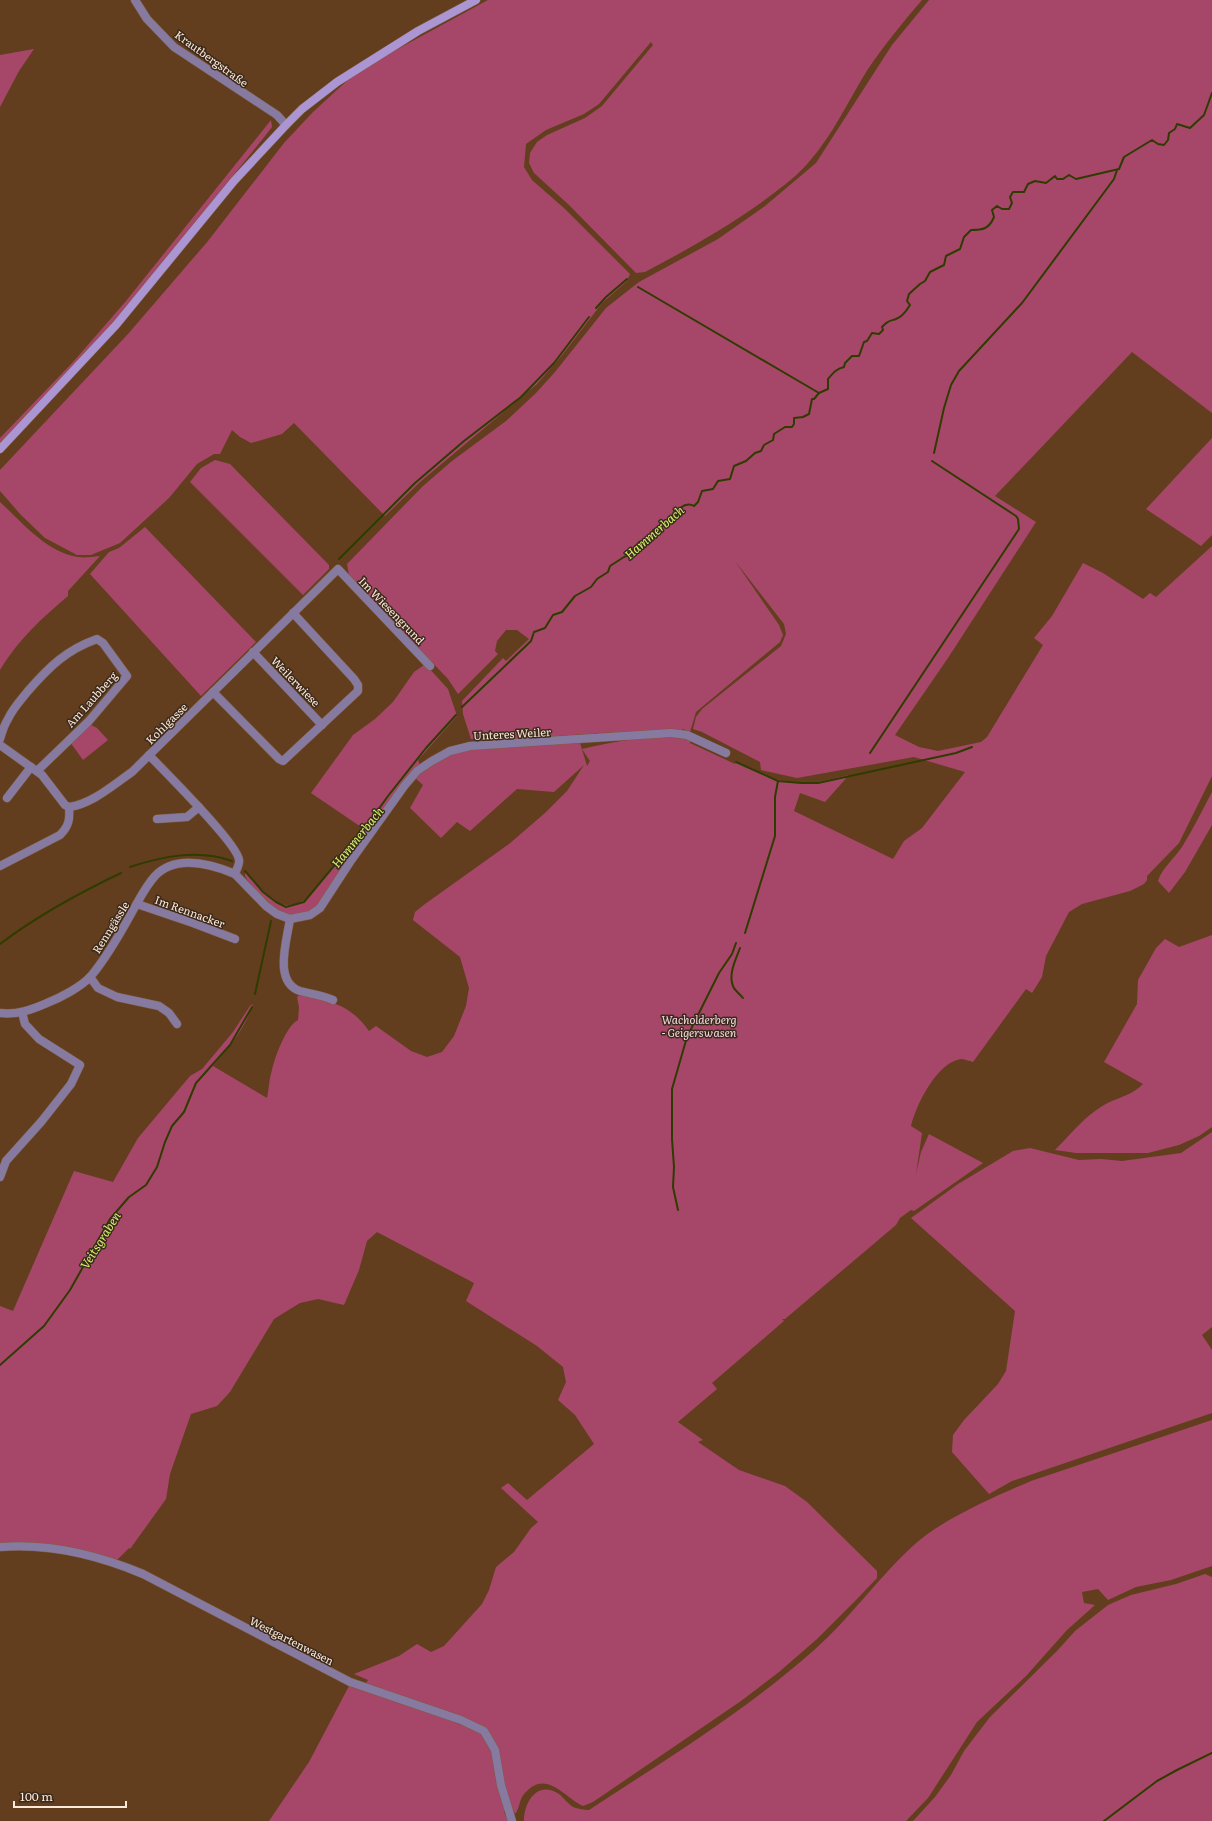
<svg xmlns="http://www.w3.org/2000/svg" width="1212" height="1821" viewBox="0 0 1212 1821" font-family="Literata,serif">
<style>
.green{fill:#a64769}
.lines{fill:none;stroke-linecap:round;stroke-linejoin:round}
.stream{stroke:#303b00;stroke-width:2}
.street-casing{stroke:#7e5d40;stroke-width:9}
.secondary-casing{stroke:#7e5d40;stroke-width:9}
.street{stroke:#877aa1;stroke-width:8}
.secondary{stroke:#ab95d3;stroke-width:8}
.labels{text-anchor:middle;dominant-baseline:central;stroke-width:3;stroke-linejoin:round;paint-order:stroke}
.street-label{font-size:11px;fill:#fee8d7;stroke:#3a2a1c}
.park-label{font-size:11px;font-style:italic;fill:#f5d9e1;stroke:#3a2a1c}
.water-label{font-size:12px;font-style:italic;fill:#d7f46e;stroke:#3a2a1c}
</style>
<rect width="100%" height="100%" fill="#623e1f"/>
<g class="green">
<path d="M488,0H922C903,22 885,44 868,69C848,101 833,135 808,163C794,179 778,190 762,202C724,229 685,251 645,272L636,273L569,205L534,173L529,163L530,153L537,142L547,135L585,118L602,106L653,45L651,42L599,104L584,114L546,130L526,144L524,167L532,180L565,209L630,274L627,281L602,303L563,354L537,384L420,482L385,516L294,423L282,434L251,443L240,437L232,430L220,454H214L197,464L169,498L120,543L91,555H77L45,538L21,515L0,491V470L128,334L208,241L284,143L313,112L350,78L394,51Z"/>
<path d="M929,0H1212V413L1132,352L995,496L1036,522L948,658L895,735L919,747L938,751L981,742L987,737L1043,645L1034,638L1052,616L1083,563L1103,573L1143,599L1150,593L1156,597L1212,546V776L1179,843L1147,876V880L1144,884L1130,891L1082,904L1069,912L1046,956L1042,977L1032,993L1026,989L973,1062C969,1061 964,1059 961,1059C937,1062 916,1105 911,1126L922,1133L916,1174L921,1152L929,1134L983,1163L914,1211L911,1210L900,1218L896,1225L785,1319H782L784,1321L712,1383L717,1389L678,1422L703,1440L698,1442L739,1470L785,1486L807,1502L877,1571V1578L857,1599L817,1639L779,1672L741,1701L593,1802L583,1806C564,1797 546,1768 524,1794C519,1800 520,1808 515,1814L510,1803L504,1812L508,1821H269L309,1762L349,1686L442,1717L461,1725L464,1720L366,1683L368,1680L354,1674L399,1656L417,1644L431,1652L444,1646L482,1604L489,1590L496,1567L514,1552L531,1528L538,1522L501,1488L508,1483L527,1500L594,1444L575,1415L558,1400L566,1382L563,1367L537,1346L466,1301L474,1283L377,1232L367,1241L359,1270L344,1305L318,1299L300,1303L274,1319L230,1392L217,1406L191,1414L170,1474L166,1499L130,1549L129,1548L117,1560L55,1545L23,1542L0,1545V1306L13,1311L74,1171L113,1182L138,1138L190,1076L202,1069L233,1032L250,1006L253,1004C245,1028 229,1048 213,1066L267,1098C269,1089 269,1079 272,1070C275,1057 286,1026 298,1020L299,1007L297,997L301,994C330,1001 351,1005 369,1031L376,1026L411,1051L427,1057L442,1052L454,1036L466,1006L469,988L460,957L413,920L415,912L425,904L509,844L545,813L567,791L584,765L554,792L517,789L470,831L457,822L441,838L410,808L423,785L415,778C434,764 450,753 472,748L580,743L587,766L590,761L582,749C617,741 655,733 691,740L690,743L735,764L736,762L773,779L793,782L813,783L849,775L825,802L800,793L794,811L893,859L904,841L922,828L965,772L914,757L797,778L761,770L760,762L702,732L693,729L696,717L702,709L781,646L786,634L784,624L735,561L779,625L783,635L780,642L696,712L690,732L683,729L680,732L595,733L591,737L587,734L503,740L471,739L463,714L462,701L503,658L506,661L529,639L517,630H506L497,641L495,651L498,654L458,694L448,679L349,575L347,564L423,486L452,461L506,421L536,393L555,372L606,308L639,282L718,239L765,206L816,163L892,45Z"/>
<polygon points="34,49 19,71 0,107 0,55"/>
<polygon points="271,120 272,127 269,131 116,321 0,444 0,438 74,361 126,301"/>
<polygon points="1212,438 1212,535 1201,546 1146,509"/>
<polygon points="215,460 230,464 329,565 329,569 303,595 190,482 201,468"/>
<path d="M0,502C23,523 46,552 78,557C85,558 92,557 100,556L68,591V596C41,619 19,639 0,670Z"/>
<polygon points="145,527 256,642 201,696 90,574 109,552 119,548"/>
<path d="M424,665L427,666L448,689L457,716L418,760L420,765L318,907C281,929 271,907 248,881L245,876V872C255,882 274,905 288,905C295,905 301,902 307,899L364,829L311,793L353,735L375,719L393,702L414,672Z"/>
<polygon points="89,724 97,728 108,740 83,760 70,742"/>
<path d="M1212,792V825L1185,872L1169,893L1158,881C1162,868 1174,859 1182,847C1193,829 1202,811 1212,792Z"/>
<path d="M1212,935V1127L1199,1136L1179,1145L1148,1153H1076L1055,1150C1070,1135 1085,1116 1104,1105C1116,1098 1133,1095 1143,1084L1104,1062L1137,1004L1138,980L1156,948L1165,939L1179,947Z"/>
<polygon points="1212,1132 1212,1327 1202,1335 1212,1350 1212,1413 1012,1481 989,1494 952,1452 953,1435 964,1420 998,1384 1006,1371 1015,1311 911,1218 958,1184 1013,1151 1030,1148 1079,1160 1101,1159 1122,1161 1181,1153"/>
<path d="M1212,1420V1566L1171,1580L1136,1587L1108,1600L1098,1589L1082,1592L1084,1603L1095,1605L1067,1630L1026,1676L977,1722L928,1798L906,1821H524C524,1801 538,1780 559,1794C564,1798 568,1804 573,1807C578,1809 584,1810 589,1810C665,1760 744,1712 813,1651C850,1619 878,1577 915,1544C943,1519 996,1496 1031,1481Z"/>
<polygon points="1205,1574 1212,1577 1212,1821 913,1821 935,1797 951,1775 964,1751 990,1717 1057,1651 1075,1631 1108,1605 1131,1595 1176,1584"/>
</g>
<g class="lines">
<g class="stream">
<polyline points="638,287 819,393"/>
<polyline points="596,308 606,297 627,279"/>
<polyline points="934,453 944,408 951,385 959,371 1022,303 1114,179 1117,170"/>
<polyline points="339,559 415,483 464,441 521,397 554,363 589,317"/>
<path d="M462,707L531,641L534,632L545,628L553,615L562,612L575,596L591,587L597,579L608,572L610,566L624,557L629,555L639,542L650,539L654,535L653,530L662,525L665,526C672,518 682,499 694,506L698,502L702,491L713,489L718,481L730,479L734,466L746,461L755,453L761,451L764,445L773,440L774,434L785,427H792L794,424V418L803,417L809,414L812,399H814L819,393L828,389V379C833,373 836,369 844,367L845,363L852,356H859L864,342L867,341L872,333L879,334L883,330L882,327C887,321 890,321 896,319C902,317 907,310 910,305L907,301L909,294L920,284L925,281L930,272L944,265L946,256L960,249L964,237L971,230C983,230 989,229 994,217L992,210L997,206L1002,209H1009L1012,203L1010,197L1013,192H1024L1028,184L1035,181L1046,183L1055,176L1057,179H1063L1069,175L1076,179L1119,169L1124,157L1152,140L1158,144L1164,145L1168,140L1169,133L1175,129L1177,124L1190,128L1204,115L1212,93"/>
<polyline points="870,753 1019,529 1018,519 1016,516 932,461"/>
<polyline points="736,762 778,781 801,783 818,783 956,753 972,747"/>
<path d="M130,867C163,856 199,849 232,861"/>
<polyline points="245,871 263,892 276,902 286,907 304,902 363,831 388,796 426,748 456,715"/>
<polyline points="745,933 775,836 775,797 778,781"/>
<path d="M0,944C37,916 79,893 121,873"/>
<path d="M740,948C736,959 728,974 733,986C734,990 740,994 743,998"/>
<polyline points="255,994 271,921"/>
<polyline points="678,1210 673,1187 674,1167 672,1139 672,1089 687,1037 719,973 732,954 736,943"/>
<polyline points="0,1365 44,1326 70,1290 110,1219 129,1197 146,1185 157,1167 165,1142 172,1126 184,1112 196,1083 230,1045 252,1007"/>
<polyline points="1104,1821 1157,1781 1177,1770 1212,1753"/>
</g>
<g class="street-casing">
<g id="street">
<polyline points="135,0 147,19 174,47 277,115 286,125"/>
<polyline points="253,652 322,725"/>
<polyline points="213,692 279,759 283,761 358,691 358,685 354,679 293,613"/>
<path d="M0,739C2,732 4,725 8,719C13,708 21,700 28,691C49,667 66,650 97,639L103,643L127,676L89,721L37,771"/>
<polyline points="0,745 42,775 65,805 69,807"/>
<path d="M149,755C164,771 238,844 239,860C240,864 236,870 235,874L266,906L277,914L290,919L310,915L320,908L350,862L405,785L417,771L432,761L450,751L470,746L671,733L687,735L726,753"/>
<polyline points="7,798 31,767"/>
<polyline points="157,819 187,817 199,807"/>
<path d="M0,866L60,835C69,826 70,819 69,807C92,804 113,785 132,772L338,569L430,666"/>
<polyline points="137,904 193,923 235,939"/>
<path d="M290,919C287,940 273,982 300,991C311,994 322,995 333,1000"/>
<polyline points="90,977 98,988 117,997 159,1006 169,1013 177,1024"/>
<path d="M0,1013C17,1015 31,1010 47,1003C60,998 81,987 91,976C107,957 120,934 132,912C139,900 145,887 155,876C176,854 211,864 235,874"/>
<polyline points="0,1177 6,1161 41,1122 71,1084 80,1065 39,1039 25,1024 22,1012"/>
<path d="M0,1547C49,1543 98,1555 143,1574L350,1682L461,1720L484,1731L495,1750L501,1785L512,1821"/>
</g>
</g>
<g class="secondary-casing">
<polyline id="secondary" points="0,449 116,325 234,181 286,125 302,109 337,82 418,31 476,0"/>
</g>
<use href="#street" class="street"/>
<use href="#secondary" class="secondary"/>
</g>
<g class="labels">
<g class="street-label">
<text transform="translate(212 58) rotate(36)">Krautbergstraße</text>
<text transform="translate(392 610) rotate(46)">Im Wiesengrund</text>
<text transform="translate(296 681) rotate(46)">Weilerwiese</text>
<text transform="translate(91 699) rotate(-48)">Am Laubberg</text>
<text transform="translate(166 723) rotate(-45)">Kohlgasse</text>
<text transform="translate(512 733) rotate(-3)">Unteres Weiler</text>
<text transform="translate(190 911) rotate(20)">Im Rennacker</text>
<text transform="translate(110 927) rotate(-58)">Renngässle</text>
<text transform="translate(292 1640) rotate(27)">Westgartenwasen</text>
</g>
<g class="park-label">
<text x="699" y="1019">Wacholderberg<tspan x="699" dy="13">- Geigerswasen</tspan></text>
</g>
<g class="water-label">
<text transform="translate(654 532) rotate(-41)">Hammerbach</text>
<text transform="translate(357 837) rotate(-51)">Hammerbach</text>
<text transform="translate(100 1240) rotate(-58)">Veitsgraben</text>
</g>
</g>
<path d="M14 1801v6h112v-6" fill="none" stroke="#fee8d7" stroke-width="2"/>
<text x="20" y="1801" font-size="12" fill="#fee8d7" stroke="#3a2a1c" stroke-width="3" paint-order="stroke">100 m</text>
</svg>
